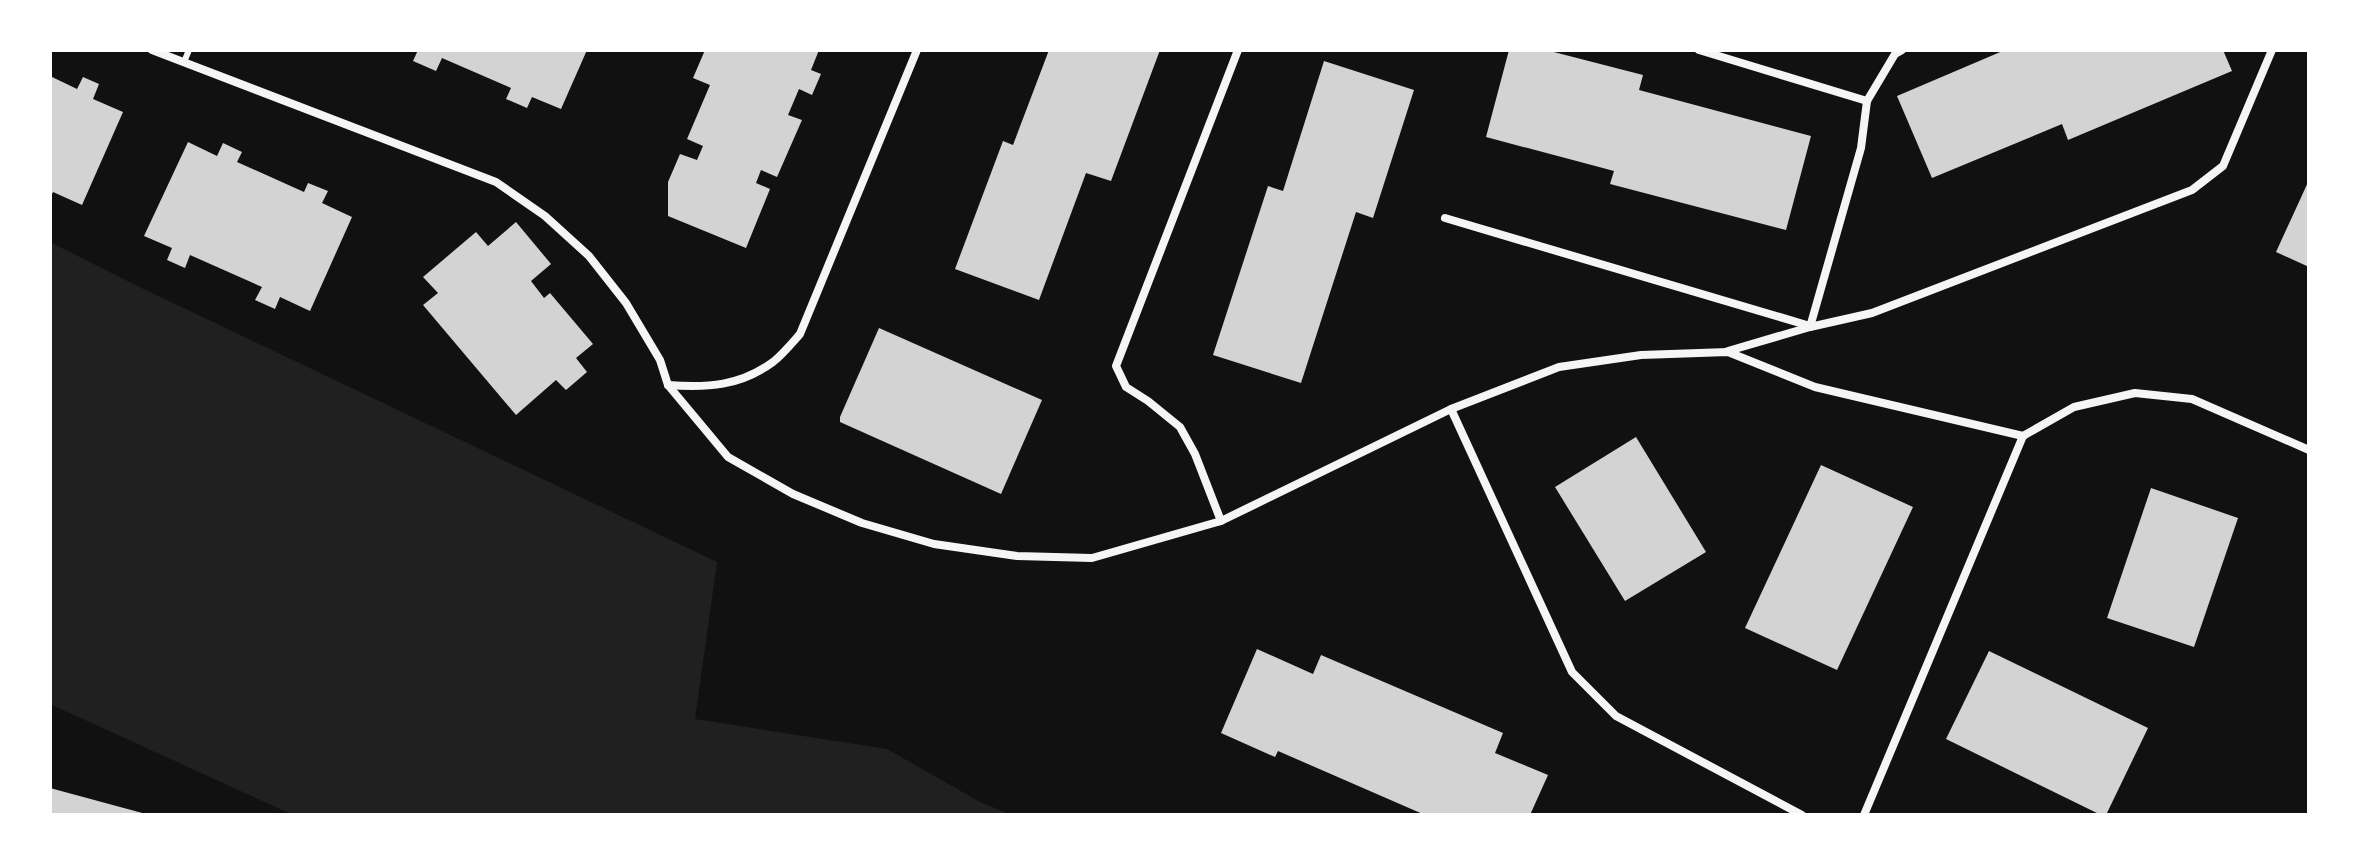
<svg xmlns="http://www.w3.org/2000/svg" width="2359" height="865" viewBox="0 0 2359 865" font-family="Cabin,sans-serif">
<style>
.green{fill:#202020}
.building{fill:#d3d3d3}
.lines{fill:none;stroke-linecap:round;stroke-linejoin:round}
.service{stroke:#f5f5f5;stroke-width:6}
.minor{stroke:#f5f5f5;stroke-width:8}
</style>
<rect width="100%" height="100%" fill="#111"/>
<polygon class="green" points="50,242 131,283 717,562 695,719 887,749 980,802 1012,815 293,815 50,704"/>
<g class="building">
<polygon points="418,50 587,50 561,109 532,97 527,108 506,99 511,88 442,58 436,71 413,61"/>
<polygon points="705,50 819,50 811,70 821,74 812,95 799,89 788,115 802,120 777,177 761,170 756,183 770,189 746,248 668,216 668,182 680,154 697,160 703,146 687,139 710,85 693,78"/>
<polygon points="1049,50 1160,50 1111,181 1086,173 1039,300 955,269 1003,141 1013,145"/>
<polygon points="1509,50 1546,50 1643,75 1639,90 1811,136 1786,230 1610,184 1614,171 1486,137"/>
<polygon points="2005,50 2223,50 2232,71 2068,140 2062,124 1932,178 1897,96"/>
<polygon points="1324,61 1414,90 1373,218 1356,212 1301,383 1213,355 1268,186 1283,191"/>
<polygon points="50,76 77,89 83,77 99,84 93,99 123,112 82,205 53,192 50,198"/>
<polygon points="188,142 217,156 223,143 242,152 237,162 304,192 308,183 328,191 322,203 352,217 310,311 280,297 275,309 255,300 262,287 190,255 185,268 167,260 172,248 144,236"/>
<polygon points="2309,180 2309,267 2276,252"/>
<polygon points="516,222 551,264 531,281 544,298 550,293 593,344 576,358 587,372 566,390 556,380 516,415 423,305 438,293 423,277 476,232 488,246"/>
<polygon points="879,328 1042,400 1001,494 840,422 840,417"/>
<polygon points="1636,437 1706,552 1625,601 1555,487"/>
<polygon points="1821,465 1913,507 1837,670 1745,628"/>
<polygon points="2151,488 2238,518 2194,647 2107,618"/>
<polygon points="1257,649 1313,674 1321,655 1503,733 1495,753 1548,775 1530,815 1425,815 1278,751 1275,757 1221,733"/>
<polygon points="1989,651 2148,728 2106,815 2101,815 1946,739"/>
<polygon points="50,788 146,814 146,815 50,815"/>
</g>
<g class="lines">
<polyline class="service" points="184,62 189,50"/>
<g class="minor">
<polyline points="152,50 496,182 545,216 589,256 626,303 660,360 668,385 728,457 793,494 862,523 934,544 1017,556 1092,558 1221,521 1451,409 1559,367 1641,355 1728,352 1815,387 2023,436"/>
<polyline points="1699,50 1867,101"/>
<polyline points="1445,218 1810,326"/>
<polyline points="1810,327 1861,148 1867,101 1895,54 1902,50"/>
<polyline points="1728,351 1810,327 1872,313 2192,190 2223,166 2272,50"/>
<path d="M668,385C708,388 740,386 773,362C783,354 792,343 800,334L917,50"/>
<polyline points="1451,409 1572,672 1616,716 1802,815"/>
<polyline points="1221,521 1195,454 1180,427 1148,401 1126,387 1116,366 1238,50"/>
<polyline points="1864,815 2023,436 2074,407 2135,393 2192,399 2309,450"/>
</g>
</g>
<rect width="2359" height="865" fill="none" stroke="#ffffff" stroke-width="104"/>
</svg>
